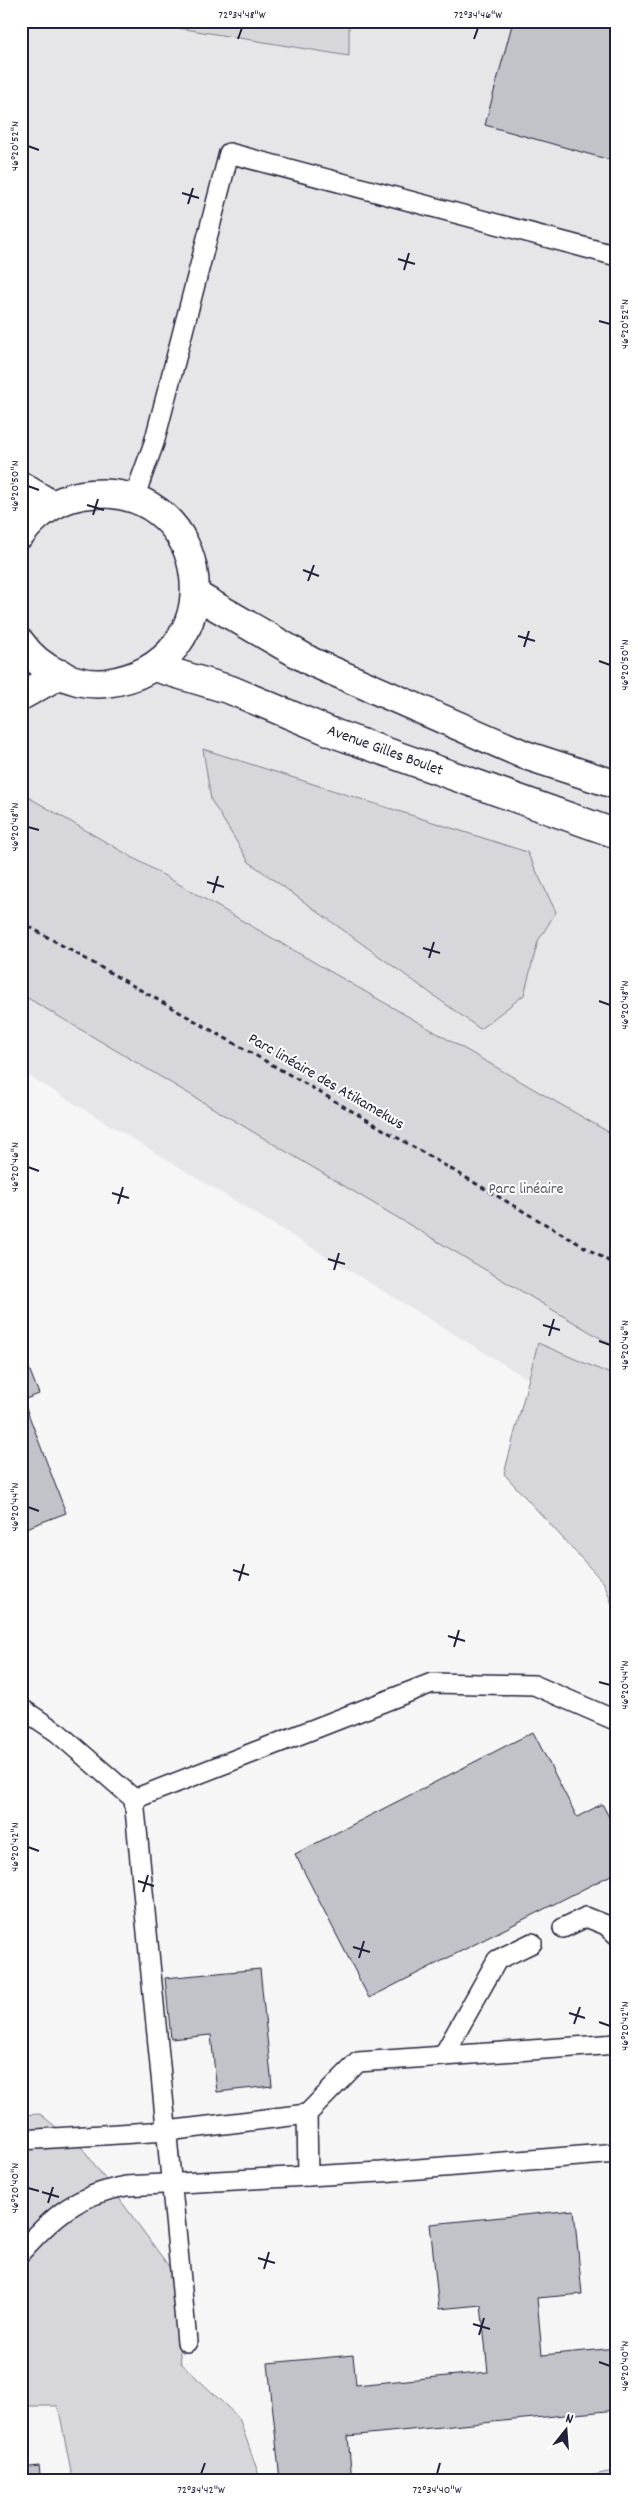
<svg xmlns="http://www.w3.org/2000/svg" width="638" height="2502" viewBox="0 0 638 2502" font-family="Dekko,sans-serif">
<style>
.built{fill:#e6e6e9}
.green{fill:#d7d7db;stroke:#7c7c8b}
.building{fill:#c2c2c9;stroke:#22223b}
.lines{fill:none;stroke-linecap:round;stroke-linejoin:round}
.lane-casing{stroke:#22223b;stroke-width:22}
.street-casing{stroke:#22223b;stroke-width:31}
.path{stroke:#22223b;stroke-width:3;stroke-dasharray:5 4;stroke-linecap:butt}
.lane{stroke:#fff;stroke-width:19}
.street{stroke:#fff;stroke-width:28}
.ticks{fill:none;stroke:#22223b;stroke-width:2}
.labels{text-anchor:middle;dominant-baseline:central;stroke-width:4;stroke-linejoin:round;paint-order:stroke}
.street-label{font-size:16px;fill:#22223b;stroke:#fff}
.park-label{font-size:16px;fill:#58586b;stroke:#fff}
.neatline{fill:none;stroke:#22223b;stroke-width:2}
.ticks-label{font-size:12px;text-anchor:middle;fill:#22223b}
</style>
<rect width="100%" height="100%" fill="#f6f6f7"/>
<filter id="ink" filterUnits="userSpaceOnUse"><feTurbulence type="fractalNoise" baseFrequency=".02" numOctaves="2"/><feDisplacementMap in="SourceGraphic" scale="10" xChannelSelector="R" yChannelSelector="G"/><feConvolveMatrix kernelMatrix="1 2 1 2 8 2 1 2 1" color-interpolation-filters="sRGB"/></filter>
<g filter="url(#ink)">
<polygon class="built" points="21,21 617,21 617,1433 21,1071"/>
<g class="green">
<polygon points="21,21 30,21 21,50"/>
<polygon points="136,21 349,21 349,56"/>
<polygon points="203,749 527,852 556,912 538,941 524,995 480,1029 249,862 211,800"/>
<polygon points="21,793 617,1137 617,1348 21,994"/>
<polygon points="538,1343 617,1377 617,1617 604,1583 504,1474"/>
<polygon points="40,2114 83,2149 170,2268 181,2363 239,2418 261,2481 73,2481 58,2406 21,2406 21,2115"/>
<polygon points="617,2470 617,2481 567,2481"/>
</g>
<g class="building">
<polygon points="513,21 617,21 617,162 485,125"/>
<polygon points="21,1348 39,1394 23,1400 66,1513 21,1530"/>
<polygon points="533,1732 577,1817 602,1804 617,1832 617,1872 369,1998 295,1854"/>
<polygon points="260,1969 272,2086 217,2092 211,2035 171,2039 165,1978"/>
<polygon points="574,2210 582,2294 537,2298 542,2355 617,2348 617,2410 348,2436 352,2481 280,2481 268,2363 353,2355 356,2385 488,2372 481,2305 439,2309 430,2224"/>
<polygon points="39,2466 41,2481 21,2481 21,2468"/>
</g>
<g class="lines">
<g class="lane-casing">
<g id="lane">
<polyline points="134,498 154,443 229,153 617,256"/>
<polyline points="21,1708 58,1733 134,1799 432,1683 534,1685 617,1721"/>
<polyline points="134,1799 187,2342"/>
<polyline points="563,1928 586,1917 606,1925 617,1935"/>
<polyline points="443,2056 497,1960 532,1943"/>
<polyline points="307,2114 308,2176"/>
<polyline points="21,2140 167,2131 307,2114 358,2062 617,2044"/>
<path d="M21,2252C54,2215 77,2195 126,2186L381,2172L617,2153"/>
</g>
</g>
<g class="street-casing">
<g id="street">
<polyline points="21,486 52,505"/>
<path d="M21,534C39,511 62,496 91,494C214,483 238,665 106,683C75,687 38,668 21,643"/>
<polyline points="196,595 312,662 525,755 617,785"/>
<polyline points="154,667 231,690 336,734 617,834"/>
<polyline points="21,696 61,674"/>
</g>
</g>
<polyline class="path" points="21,922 297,1079 617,1266"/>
<use href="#lane" class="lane"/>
<use href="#street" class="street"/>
</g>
</g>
<path class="ticks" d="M238,39L242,28M474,39L478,28M28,146L39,150M182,193L199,198M188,204L193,188M398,259L415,264M404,270L409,253M599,321L610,324M28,486L39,490M87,505L104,510M93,515L98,499M303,570L319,576M308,581L314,565M518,636L535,641M524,647L529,631M599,661L610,665M28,827L39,830M207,882L224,887M213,893L218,876M423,948L440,953M429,958L434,942M599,1001L610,1005M28,1167L39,1171M112,1193L129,1198M118,1204L123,1187M328,1259L345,1264M334,1270L339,1253M543,1325L560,1330M549,1336L554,1319M599,1341L610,1345M28,1507L39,1511M233,1570L249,1575M239,1581L244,1564M448,1636L465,1641M454,1647L459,1630M599,1682L610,1685M28,1847L39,1851M138,1881L154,1886M143,1892L148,1875M353,1947L370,1952M359,1958L364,1941M569,2013L585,2018M599,2022L610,2026M574,2024L580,2007M28,2188L39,2191M42,2192L59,2197M48,2203L53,2187M258,2258L275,2263M264,2269L269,2252M473,2324L490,2329M479,2335L484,2318M599,2362L610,2366M201,2474L205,2463M437,2474L440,2463"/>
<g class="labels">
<g class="street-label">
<text transform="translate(385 751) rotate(20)">Avenue Gilles Boulet</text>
<text transform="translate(326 1082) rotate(30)">Parc linéaire des Atikamekws</text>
</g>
<g class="park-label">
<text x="526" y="1189">Parc linéaire</text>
</g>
</g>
<rect width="638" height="2502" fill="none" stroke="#fff" stroke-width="55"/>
<g transform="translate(566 2430) rotate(17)" stroke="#ffffff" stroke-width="4" paint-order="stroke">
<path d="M0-4L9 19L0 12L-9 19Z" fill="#22223b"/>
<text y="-8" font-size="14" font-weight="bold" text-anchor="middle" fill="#22223b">N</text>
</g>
<rect x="28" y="28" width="582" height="2446" class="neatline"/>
<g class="ticks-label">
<text x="242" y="18">72°34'48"W</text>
<text x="478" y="18">72°34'46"W</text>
<text transform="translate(14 146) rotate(-90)" y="4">46°20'52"N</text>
<text transform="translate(624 324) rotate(-90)" y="4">46°20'52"N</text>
<text transform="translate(14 486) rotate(-90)" y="4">46°20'50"N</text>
<text transform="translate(624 665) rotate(-90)" y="4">46°20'50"N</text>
<text transform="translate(14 827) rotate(-90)" y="4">46°20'48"N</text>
<text transform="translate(624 1005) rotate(-90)" y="4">46°20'48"N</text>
<text transform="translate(14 1167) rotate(-90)" y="4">46°20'46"N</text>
<text transform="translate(624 1345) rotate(-90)" y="4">46°20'46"N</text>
<text transform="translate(14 1507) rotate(-90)" y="4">46°20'44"N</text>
<text transform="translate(624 1685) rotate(-90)" y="4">46°20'44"N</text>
<text transform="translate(14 1847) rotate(-90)" y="4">46°20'42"N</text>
<text transform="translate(624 2026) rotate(-90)" y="4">46°20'42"N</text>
<text transform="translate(14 2188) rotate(-90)" y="4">46°20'40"N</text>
<text transform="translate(624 2366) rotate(-90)" y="4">46°20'40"N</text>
<text x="201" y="2493">72°34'42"W</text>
<text x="437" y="2493">72°34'40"W</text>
</g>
</svg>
